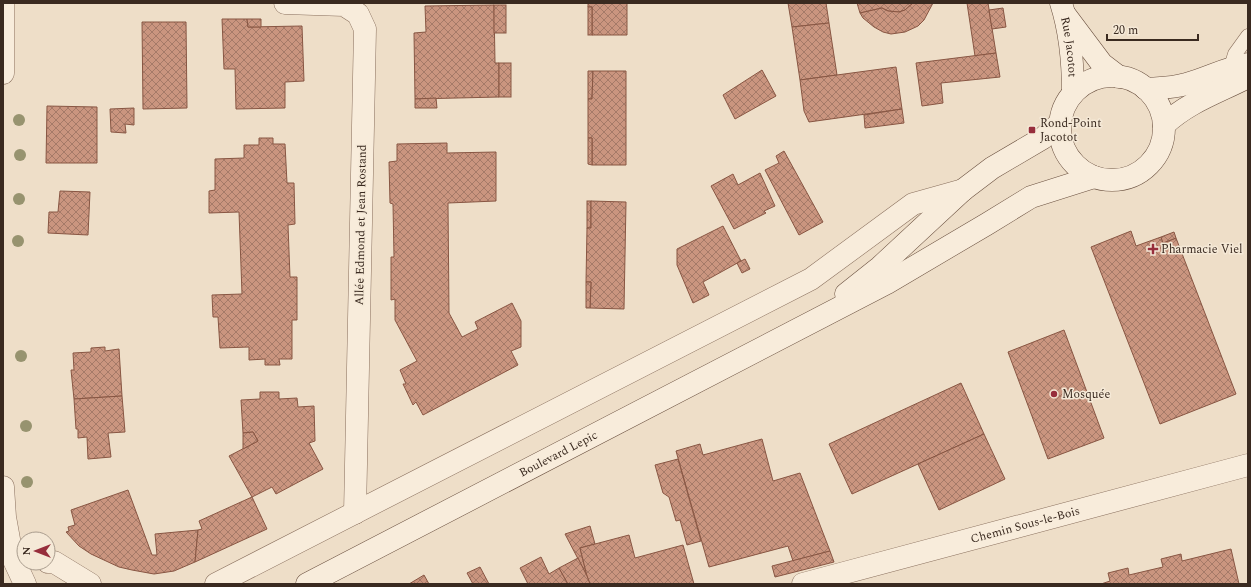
<svg xmlns="http://www.w3.org/2000/svg" width="1251" height="587" viewBox="0 0 1251 587" font-family="Spectral,serif">
<style>
.building{fill:url(#building-cross-hatch);stroke:#885643}
.lines{fill:none;stroke-linecap:round;stroke-linejoin:round}
.lane-casing{stroke:#896f5d;stroke-width:15}
.street-casing{stroke:#896f5d;stroke-width:23}
.secondary-casing{stroke:#6b5140;stroke-width:23}
.lane{stroke:#f8ecdb;stroke-width:14}
.street{stroke:#f8ecdb;stroke-width:22}
.secondary{stroke:#f8ecdb;stroke-width:22}
.tree{fill:#97936f}
.poi-dot{fill:#972e3c;stroke:#f5e9d7;stroke-width:1.5}
.labels{text-anchor:middle;dominant-baseline:central;stroke-width:3;stroke-linejoin:round;paint-order:stroke}
.street-label{font-size:12px;fill:#3a2a20;stroke:#f5e9d7}
.poi-label{font-size:12px;fill:#3a2a20;stroke:#f5e9d7;text-anchor:start}
</style>
<defs>
<pattern id="building-cross-hatch" width="8" height="8" patternUnits="userSpaceOnUse"><rect width="8" height="8" fill="#ca957f"/><path d="M0 0l8 8M0 8l8-8" fill="none" stroke="#a57a68"/></pattern>
</defs>
<rect width="100%" height="100%" fill="#eedec8"/>
<g class="building">
<polygon points="588,3 627,3 627,35 592,35 592,7 588,7"/>
<polygon points="788,3 826,3 829,23 792,27"/>
<polygon points="857,3 913,3 905,10 899,12 888,11 882,8 860,13"/>
<polygon points="913,3 933,3 924,20 918,26 905,32 891,34 883,32 874,27 863,18 860,13 882,8 888,11 899,12 905,10"/>
<polygon points="967,3 988,3 996,53 975,56"/>
<polygon points="494,5 495,63 499,63 499,97 415,99 414,33 426,32 425,6"/>
<rect x="494" y="5" width="12" height="28"/>
<rect x="588" y="7" width="4" height="28"/>
<polygon points="1003,8 1006,27 992,29 989,10"/>
<polygon points="222,19 247,19 248,27 302,26 304,81 285,82 285,108 236,109 235,69 224,69"/>
<polygon points="247,19 261,19 261,27 248,27"/>
<polygon points="142,22 186,22 187,108 143,109"/>
<polygon points="829,23 837,75 800,80 792,27"/>
<polygon points="996,53 1000,77 941,83 943,103 922,106 916,63"/>
<rect x="499" y="63" width="12" height="34"/>
<polygon points="896,67 902,109 809,122 804,111 800,80"/>
<polygon points="762,70 776,96 735,119 723,95"/>
<polygon points="588,71 593,71 592,99 588,99"/>
<polygon points="593,71 626,71 626,165 592,165 592,138 588,138 588,99 592,99"/>
<polygon points="436,98 437,108 415,108 415,99"/>
<polygon points="47,106 97,107 97,163 46,163"/>
<polygon points="134,108 134,125 125,124 126,133 111,132 110,109"/>
<polygon points="902,109 904,123 865,128 864,115"/>
<polygon points="259,138 273,138 273,144 285,144 287,183 294,183 295,224 288,225 290,277 297,277 297,320 292,320 292,359 279,359 280,365 265,365 265,359 249,360 249,347 220,348 218,317 213,317 212,295 242,294 239,212 209,213 209,191 215,190 215,159 244,158 244,145 259,145"/>
<polygon points="588,138 592,138 592,165 588,164"/>
<polygon points="447,143 447,153 496,152 496,201 448,203 449,313 462,337 478,329 475,322 512,303 521,321 521,347 511,351 518,365 423,415 416,402 413,405 403,384 406,384 400,370 417,361 395,320 395,299 391,300 391,257 394,257 393,204 390,203 389,162 397,161 397,144"/>
<polygon points="784,151 823,222 799,235 765,170 779,163 776,156"/>
<polygon points="760,173 775,206 764,211 766,213 734,229 711,186 733,174 738,185"/>
<polygon points="60,191 90,192 88,235 48,233 49,212 58,212"/>
<rect x="587" y="201" width="4" height="27"/>
<polygon points="591,201 626,202 624,309 590,308 591,282 586,282 587,228 591,228"/>
<polygon points="723,226 741,261 703,282 709,295 693,303 677,265 677,249"/>
<polygon points="1131,231 1136,246 1161,237 1163,243 1176,238 1236,394 1160,424 1091,247"/>
<polygon points="1174,232 1176,238 1163,243 1161,237"/>
<polygon points="745,259 750,269 742,273 737,263"/>
<polygon points="586,282 591,282 590,308 586,308"/>
<polygon points="1064,330 1104,438 1048,459 1008,352"/>
<polygon points="105,347 105,351 119,349 122,396 74,399 71,370 74,370 73,353 91,352 91,348"/>
<polygon points="961,383 984,434 852,494 829,444"/>
<polygon points="260,392 279,392 279,399 297,398 298,407 314,406 315,441 309,443 323,469 276,494 272,487 252,497 229,456 258,441 253,432 243,433 241,400 260,399"/>
<polygon points="122,396 125,432 108,433 111,457 88,459 87,437 78,438 78,429 76,429 74,399"/>
<polygon points="253,432 258,441 243,449 243,433"/>
<polygon points="984,434 1005,479 939,510 918,464"/>
<polygon points="762,439 773,481 800,473 830,551 793,561 788,546 709,567 676,451 700,444 703,455"/>
<polygon points="678,459 701,541 687,545 680,520 676,521 669,497 663,493 655,465"/>
<polygon points="128,490 152,555 157,555 155,534 198,530 195,562 174,571 154,574 132,570 119,567 91,554 79,546 66,532 69,531 68,527 75,525 71,510"/>
<polygon points="252,497 267,529 195,562 198,530 202,529 199,521"/>
<polygon points="590,526 595,544 580,548 587,576 565,534"/>
<polygon points="629,535 635,558 683,545 694,584 590,584 587,576 580,548"/>
<polygon points="1231,549 1239,584 1101,584 1110,581 1108,573 1128,568 1129,575 1163,567 1161,559 1181,554 1182,561"/>
<polygon points="830,551 834,562 775,577 772,566"/>
<polygon points="541,557 549,574 559,568 568,584 528,584 520,568"/>
<polygon points="578,558 587,576 590,584 568,584 559,568"/>
<polygon points="480,567 489,584 473,584 467,573"/>
<polygon points="424,575 429,584 409,584"/>
</g>
<g class="lines">
<g class="lane-casing">
<polyline id="lane" points="1231,67 1235,54 1248,36"/>
</g>
<g class="street-casing">
<g id="street">
<polyline points="285,3 344,5 358,14 365,29 355,513"/>
<polyline points="3,73 3,3"/>
<polyline points="3,487 5,517 12,556 25,584"/>
<polyline points="48,562 54,562 90,584"/>
<polyline points="216,584 811,279 913,204 963,190"/>
<path id="s1" d="M803,584L1248,465"/>
</g>
</g>
<g class="secondary-casing">
<g id="secondary">
<path id="s2" d="M1061,3C1070,31 1073,63 1073,93"/>
<polyline points="1066,16 1102,64 1119,77"/>
<circle cx="1112" cy="128" r="52"/>
<path d="M1146,89C1159,88 1173,88 1186,84C1208,78 1225,68 1248,64"/>
<path d="M1164,125C1188,102 1219,92 1248,77"/>
<polyline points="846,294 880,267 963,190 992,168 1043,138 1060,123"/>
<path id="s3" d="M307,584L887,283L987,224L1031,197L1094,177"/>
</g>
</g>
<use href="#lane" class="lane"/>
<use href="#street" class="street"/>
<use href="#secondary" class="secondary"/>
</g>
<g class="tree">
<circle cx="19" cy="120" r="6"/>
<circle cx="20" cy="155" r="6"/>
<circle cx="19" cy="199" r="6"/>
<circle cx="18" cy="241" r="6"/>
<circle cx="21" cy="356" r="6"/>
<circle cx="26" cy="426" r="6"/>
<circle cx="27" cy="482" r="6"/>
</g>
<g class="poi-dot">
<rect x="1028" y="126" width="8" height="8" rx="2"/>
<path d="M1151 243h4v4h4v4h-4v4h-4v-4h-4v-4h4z"/>
<circle cx="1054" cy="394" r="4"/>
</g>
<g class="labels">
<g class="street-label">
<text stroke="none"><textPath href="#s2" startOffset="45">Rue Jacotot</textPath></text>
<text transform="translate(361 225) rotate(-89)">Allée Edmond et Jean Rostand</text>
<text stroke="none"><textPath href="#s3" startOffset="283">Boulevard Lepic</textPath></text>
<text stroke="none"><textPath href="#s1" startOffset="230">Chemin Sous-le-Bois</textPath></text>
</g>
<g class="poi-label">
<text x="1040" y="123">Rond-Point<tspan x="1040" dy="14">Jacotot</tspan></text>
<text x="1161" y="249">Pharmacie Viel</text>
<text x="1062" y="394">Mosquée</text>
</g>
</g>
<rect width="1251" height="587" fill="none" stroke="#3a2a20" stroke-width="8"/>
<g transform="translate(36 551) rotate(270)"><circle r="19" fill="#f5e9d7" stroke="#aa9d8e"/>
<path d="M0-3L7 15L0 10L-7 15Z" fill="#972e3c"/>
<text y="-6" font-size="11" font-weight="bold" text-anchor="middle" fill="#3a2a20">N</text>
</g>
<path d="M1107 34v6h91v-6" fill="none" stroke="#3a2a20" stroke-width="2"/>
<text x="1113" y="34" font-size="12" fill="#3a2a20" stroke="#f5e9d7" stroke-width="3" paint-order="stroke">20 m</text>
</svg>
